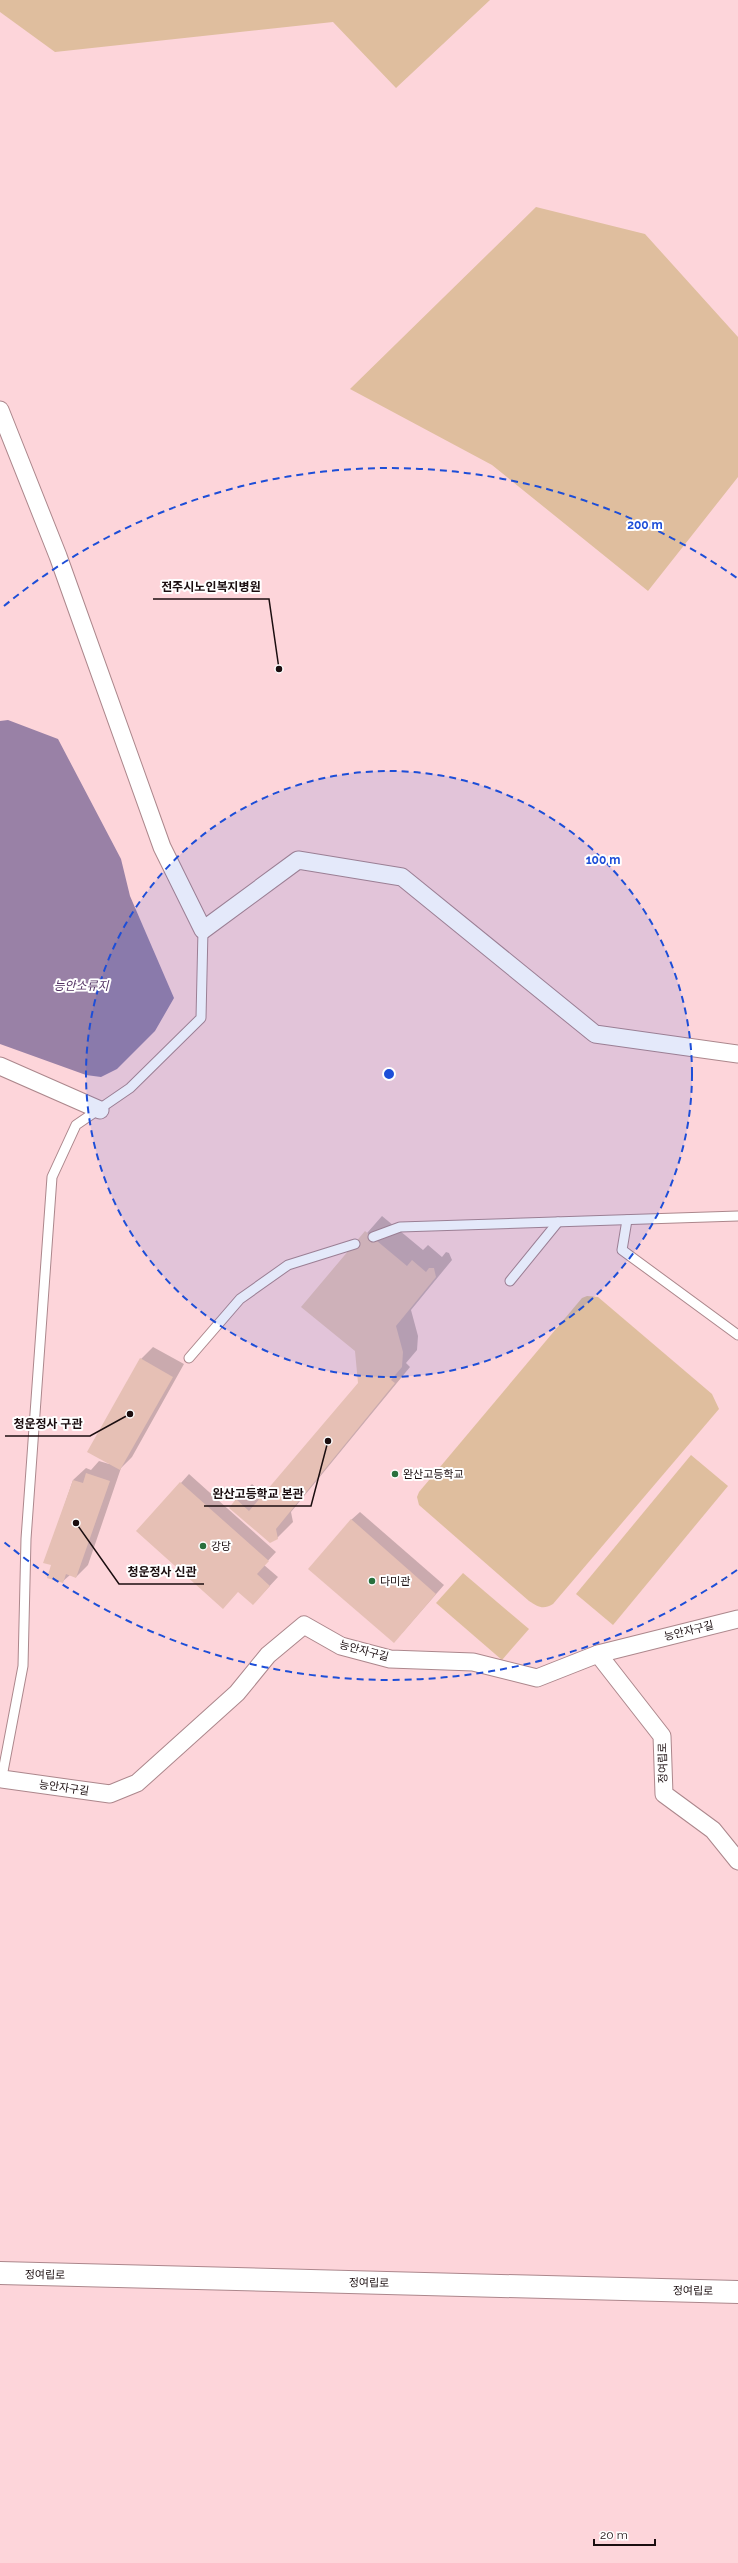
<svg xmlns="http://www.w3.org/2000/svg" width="738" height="2563" viewBox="0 0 738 2563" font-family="Raleway,'Noto Sans KR',sans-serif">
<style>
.green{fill:#dfbe9e}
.water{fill:#9981a6}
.shadow{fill:#0003}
.building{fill:#e6c0b5}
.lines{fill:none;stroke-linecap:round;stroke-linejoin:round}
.lane-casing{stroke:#ac878c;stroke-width:11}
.street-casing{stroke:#ac878c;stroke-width:19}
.secondary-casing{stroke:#ac878c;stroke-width:24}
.lane{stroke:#fff;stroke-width:9}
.street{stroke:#fff;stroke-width:17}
.secondary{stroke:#fff;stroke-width:22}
.ring{fill:none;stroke:#1d4ed8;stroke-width:2;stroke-dasharray:7 5}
.poi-dot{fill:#28703d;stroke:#fff;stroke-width:1.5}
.labels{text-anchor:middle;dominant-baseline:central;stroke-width:4;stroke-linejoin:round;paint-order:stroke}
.poi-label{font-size:11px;fill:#1b0e10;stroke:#fff;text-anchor:start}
.street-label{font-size:11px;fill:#1b0e10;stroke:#fff}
.water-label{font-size:12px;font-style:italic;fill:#513062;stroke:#fff}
.centre{fill:#1d4ed8;stroke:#fff;stroke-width:2}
.ring-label{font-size:12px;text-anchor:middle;font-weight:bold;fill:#1d4ed8;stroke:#fff;stroke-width:4;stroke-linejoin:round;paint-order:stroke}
.leader{fill:none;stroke:#1b0e10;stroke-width:1.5}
.callout-dot{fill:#1b0e10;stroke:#fff;stroke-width:1.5}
.callout-label{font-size:12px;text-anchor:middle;font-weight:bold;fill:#1b0e10;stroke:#fff;stroke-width:4;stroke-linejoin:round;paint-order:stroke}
</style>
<rect width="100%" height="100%" fill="#fdd5da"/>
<g class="green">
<polygon points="0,0 490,0 396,88 333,22 55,52 0,12"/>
<polygon points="536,207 645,234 738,337 738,477 648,591 492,465 350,389"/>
<path d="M587,1296L598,1297L712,1394L719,1409L553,1604C543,1610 538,1607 529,1601L419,1505L417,1497L419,1492L582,1298Z"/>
<polygon points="691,1455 728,1486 613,1625 576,1594"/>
<polygon points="463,1573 529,1629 502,1660 436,1603"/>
</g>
<polygon class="water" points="8,720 58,739 121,859 130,896 174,998 155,1031 117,1069 101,1077 86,1075 0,1044 0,721"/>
<g class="shadow">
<polygon points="382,1216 423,1250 428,1245 442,1257 446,1252 449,1253 452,1260 411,1310 418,1336 417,1350 406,1363 410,1367 291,1512 293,1522 277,1538 236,1500 252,1484 264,1495 359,1383 356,1351 303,1306"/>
<polygon points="153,1347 184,1364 132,1457 121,1468 88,1565 76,1577 70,1575 62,1582 53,1564 45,1562 73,1480 86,1468 91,1470 99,1461 109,1464 141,1359"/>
<polygon points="189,1474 276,1552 264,1565 278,1577 253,1604 239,1591 138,1531"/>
<polygon points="360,1512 444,1585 402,1633 351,1520"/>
</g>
<g class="building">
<polygon points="365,1231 407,1266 412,1260 426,1272 429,1268 434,1268 436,1277 396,1326 403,1352 402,1367 391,1380 395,1383 276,1529 278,1539 270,1543 229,1508 236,1499 249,1511 358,1383 355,1351 301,1307"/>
<polygon points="140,1358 173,1377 120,1470 87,1452"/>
<polygon points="86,1473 110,1481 76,1578 66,1574 63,1583 47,1578 51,1565 43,1563 73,1480 83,1483"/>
<polygon points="180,1482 269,1561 257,1574 270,1586 253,1605 238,1592 223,1609 136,1531"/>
<polygon points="351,1519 436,1594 394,1643 308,1569"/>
</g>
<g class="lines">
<g class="lane-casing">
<g id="lane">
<polyline points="627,1220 622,1250 738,1335"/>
<polyline points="373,1237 400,1227 738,1216"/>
<polyline points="510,1281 558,1222"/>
<polyline points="189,1358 240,1299 288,1265 355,1244"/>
<polyline points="1,1782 23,1666 26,1539 52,1177 76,1125 130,1088 201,1018 203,930"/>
</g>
</g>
<g class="street-casing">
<g id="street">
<polyline points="0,410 58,556 162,847 203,930 298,860 402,877 595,1034 738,1054"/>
<polyline points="0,1066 100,1110"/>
<polyline points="598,1654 662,1736 664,1794 713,1830 738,1861"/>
<polyline points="2,1779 110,1794 137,1783 237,1693 268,1655 304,1625 341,1646 390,1659 473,1662 537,1678 598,1654 738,1619"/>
</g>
</g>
<g class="secondary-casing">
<polyline id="secondary" points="0,2273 738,2292"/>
</g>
<use href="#lane" class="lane"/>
<use href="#street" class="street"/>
<use href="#secondary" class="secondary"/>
</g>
<circle cx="389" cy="1074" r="303" fill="#1d4ed8" fill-opacity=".12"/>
<g class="ring">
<circle cx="389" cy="1074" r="303"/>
<path d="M737 1570A606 606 0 0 1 4 1542M4 606A606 606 0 0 1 737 578"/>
</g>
<g class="poi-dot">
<circle cx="395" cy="1474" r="4"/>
<circle cx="203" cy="1546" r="4"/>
<circle cx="372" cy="1581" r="4"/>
</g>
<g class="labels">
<g class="poi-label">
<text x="403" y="1474">완산고등학교</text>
<text x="211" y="1546">강당</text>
<text x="380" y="1581">다미관</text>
</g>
<g class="street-label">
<text transform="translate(689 1631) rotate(-14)">능안자구길</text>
<text transform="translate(364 1651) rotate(15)">능안자구길</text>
<text transform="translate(663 1763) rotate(-91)">정여립로</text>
<text transform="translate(64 1788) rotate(8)">능안자구길</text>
<text transform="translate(45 2275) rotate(1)">정여립로</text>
<text transform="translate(369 2283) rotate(1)">정여립로</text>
<text transform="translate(693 2291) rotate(1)">정여립로</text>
</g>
<g class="water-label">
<text x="81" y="986">능안소류지</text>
</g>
</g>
<circle cx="389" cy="1074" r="6" class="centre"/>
<g class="ring-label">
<text x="645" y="529">200 m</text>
<text x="603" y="864">100 m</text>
</g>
<path class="leader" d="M279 669L269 599H153M130 1414L90 1436H5M328 1441L311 1506H204M76 1523L119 1584H204"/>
<g class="callout-dot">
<circle cx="279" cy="669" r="4"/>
<circle cx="130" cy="1414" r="4"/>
<circle cx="328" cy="1441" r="4"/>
<circle cx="76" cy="1523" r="4"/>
</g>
<g class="callout-label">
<text x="211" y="591">전주시노인복지병원</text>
<text x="48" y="1428">청운정사 구관</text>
<text x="258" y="1498">완산고등학교 본관</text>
<text x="162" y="1576">청운정사 신관</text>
</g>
<path d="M594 2539v6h61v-6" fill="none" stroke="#1b0e10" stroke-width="2"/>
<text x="600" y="2539" font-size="12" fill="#1b0e10" stroke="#ffffff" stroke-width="3" paint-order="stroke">20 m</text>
</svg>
